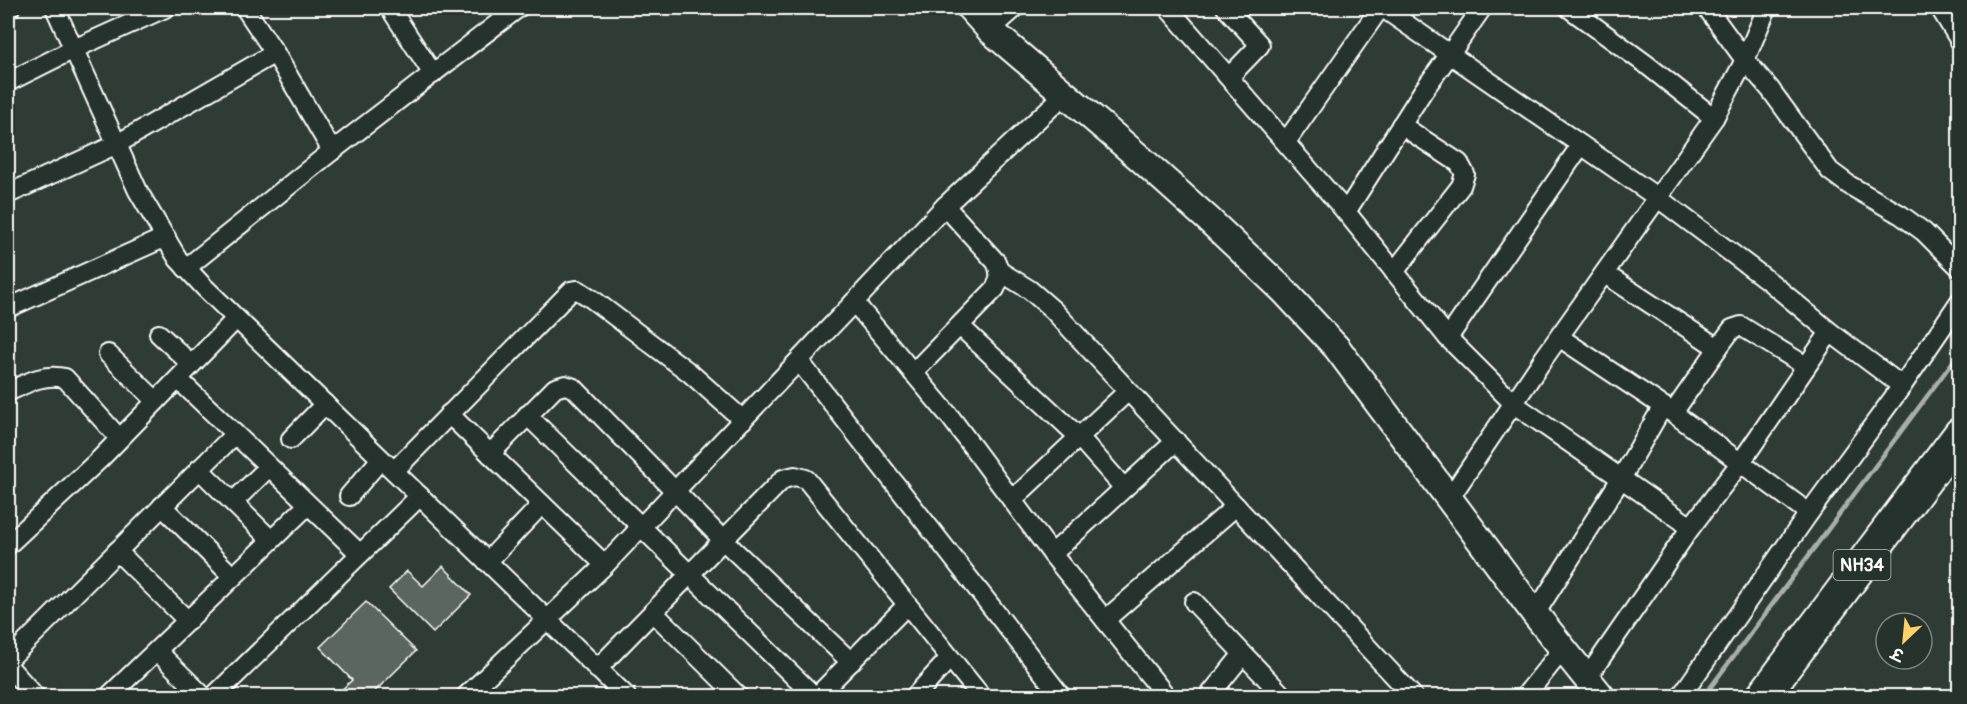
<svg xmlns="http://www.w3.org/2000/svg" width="1967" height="704" viewBox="0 0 1967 704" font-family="Pangolin,'Playpen Sans Deva',sans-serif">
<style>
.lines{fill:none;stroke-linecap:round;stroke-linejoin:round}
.stream{stroke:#a9afac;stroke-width:4.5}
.building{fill:#5b6661;stroke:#fff;stroke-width:1.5}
.street-casing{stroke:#fff;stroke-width:22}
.secondary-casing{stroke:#fff;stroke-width:30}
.highway-casing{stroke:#fff;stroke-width:36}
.street{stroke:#26332d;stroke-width:18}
.secondary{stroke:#26332d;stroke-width:26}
.highway{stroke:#26332d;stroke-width:32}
.labels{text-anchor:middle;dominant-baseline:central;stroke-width:5;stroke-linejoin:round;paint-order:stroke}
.shield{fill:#26332d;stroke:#bec2c0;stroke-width:1.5}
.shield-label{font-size:18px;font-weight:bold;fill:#fff}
</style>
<rect width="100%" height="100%" fill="#2f3b35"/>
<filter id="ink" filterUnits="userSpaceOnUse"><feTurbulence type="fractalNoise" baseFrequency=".0167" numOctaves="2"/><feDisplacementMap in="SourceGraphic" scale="12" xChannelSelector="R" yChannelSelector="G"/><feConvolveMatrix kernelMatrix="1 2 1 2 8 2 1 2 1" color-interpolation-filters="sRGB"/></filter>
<g filter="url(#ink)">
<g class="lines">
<polyline class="stream" points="1704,696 1960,352"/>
</g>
<g class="building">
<polygon points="443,566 471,595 433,633 389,589 407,571 423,586"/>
<polygon points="366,602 416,651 370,696 335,696 352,680 320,647"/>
</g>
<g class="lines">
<g class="street-casing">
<g id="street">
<polyline points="55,8 138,191 178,259 204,287 626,696"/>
<polyline points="245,8 275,53 332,151"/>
<polyline points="390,8 433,74"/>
<polyline points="1168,8 1346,212 1448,338 1514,404 1691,527"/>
<polyline points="1226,8 1260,45 1229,77"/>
<polyline points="1383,8 1658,198 1770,282 1830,332 1902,386"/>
<polyline points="1569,8 1647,65 1714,118"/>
<polyline points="1707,8 1745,60 1770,89 1830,171 1849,185 1901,215 1924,232 1960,268"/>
<polyline points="1940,8 1960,41"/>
<polyline points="8,9 10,8"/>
<polyline points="990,30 1015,8"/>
<polyline points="8,82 74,49 165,8"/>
<polyline points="1286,142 1380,8"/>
<polyline points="8,194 117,144 275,53"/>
<polyline points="1346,212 1423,91 1450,54 1482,8"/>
<polyline points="186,268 332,151 518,8"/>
<polyline points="1001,272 1030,290 1053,310 1413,696"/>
<polyline points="1394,272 1461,186 1465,174 1459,163 1401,125"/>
<polyline points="1605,274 1718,348 1673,413"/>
<polyline points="854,302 951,418 1052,554 1166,696"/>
<polyline points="8,308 166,237"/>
<polyline points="960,326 1079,437 1124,488"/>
<polyline points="159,334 191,364"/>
<polyline points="1559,337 1673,413 1809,513"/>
<polyline points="1448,338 1581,145"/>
<polyline points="1718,348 1732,329 1741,326 1806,366"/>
<polyline points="108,354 156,401"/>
<polyline points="799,361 1061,696"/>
<path d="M913,373L995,289C1000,279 1001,273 996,262L945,206"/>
<polyline points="178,379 360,554"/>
<path d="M8,392C27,383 43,373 65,378L119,438"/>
<polyline points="449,414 605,565"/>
<polyline points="527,415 814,696"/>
<polyline points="291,439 325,404"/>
<polyline points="490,454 555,388 565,385 574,388 723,540 851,662"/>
<polyline points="199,469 271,540"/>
<polyline points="394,471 571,291 578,290 592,299 690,373 743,420"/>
<polyline points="349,496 381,459"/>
<polyline points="1449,499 1544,358 1714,118 1745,60 1767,8"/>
<polyline points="1012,500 1128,391"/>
<polyline points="233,502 269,467"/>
<polyline points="162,506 233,577"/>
<polyline points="8,545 101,458 236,319"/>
<polyline points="117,551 188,621"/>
<polyline points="1052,554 1176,441"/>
<polyline points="487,562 542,504"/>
<polyline points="1194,602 1283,696"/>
<polyline points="653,612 738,696"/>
<polyline points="1535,614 1622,477 1663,406"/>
<polyline points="1105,620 1236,506"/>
<polyline points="157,651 203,696"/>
<polyline points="8,660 235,434"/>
<polyline points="8,666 35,696"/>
<polyline points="597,669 783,479 795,476 806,479 981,696"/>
<polyline points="1587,678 1691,527 1741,462 1830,332"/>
<polyline points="109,696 308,505"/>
<polyline points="214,696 420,496"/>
<polyline points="466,696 605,565 945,206 1065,94"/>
<polyline points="817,696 907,605"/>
<polyline points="915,696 950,658"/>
<polyline points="1209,696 1243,654"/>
<polyline points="1525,696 1562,650"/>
<polyline points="1681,696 1809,513 1902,386 1960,301"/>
</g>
</g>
<g class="secondary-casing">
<polyline id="secondary" points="970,8 990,30 1141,159 1209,220 1283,290 1337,348 1535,614 1601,696"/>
</g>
<g class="highway-casing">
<polyline id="highway" points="1763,696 1960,434"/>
</g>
<use href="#street" class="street"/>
<use href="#secondary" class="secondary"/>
<use href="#highway" class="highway"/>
</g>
</g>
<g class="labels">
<rect class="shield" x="1833.5" y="550" width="57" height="30" rx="4.5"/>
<g class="shield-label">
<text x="1862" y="565">NH34</text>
</g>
</g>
<rect width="1967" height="704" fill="none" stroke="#26332d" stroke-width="30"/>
<rect x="15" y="15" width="1937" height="674" fill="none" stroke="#fff" stroke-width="2" filter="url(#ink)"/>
<g transform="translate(1904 641) rotate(206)"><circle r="28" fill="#26332d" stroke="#7d8581" stroke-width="1.5"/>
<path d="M0-4.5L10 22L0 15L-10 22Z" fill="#ffd166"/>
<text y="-9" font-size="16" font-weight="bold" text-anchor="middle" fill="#ffffff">उ</text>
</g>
</svg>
